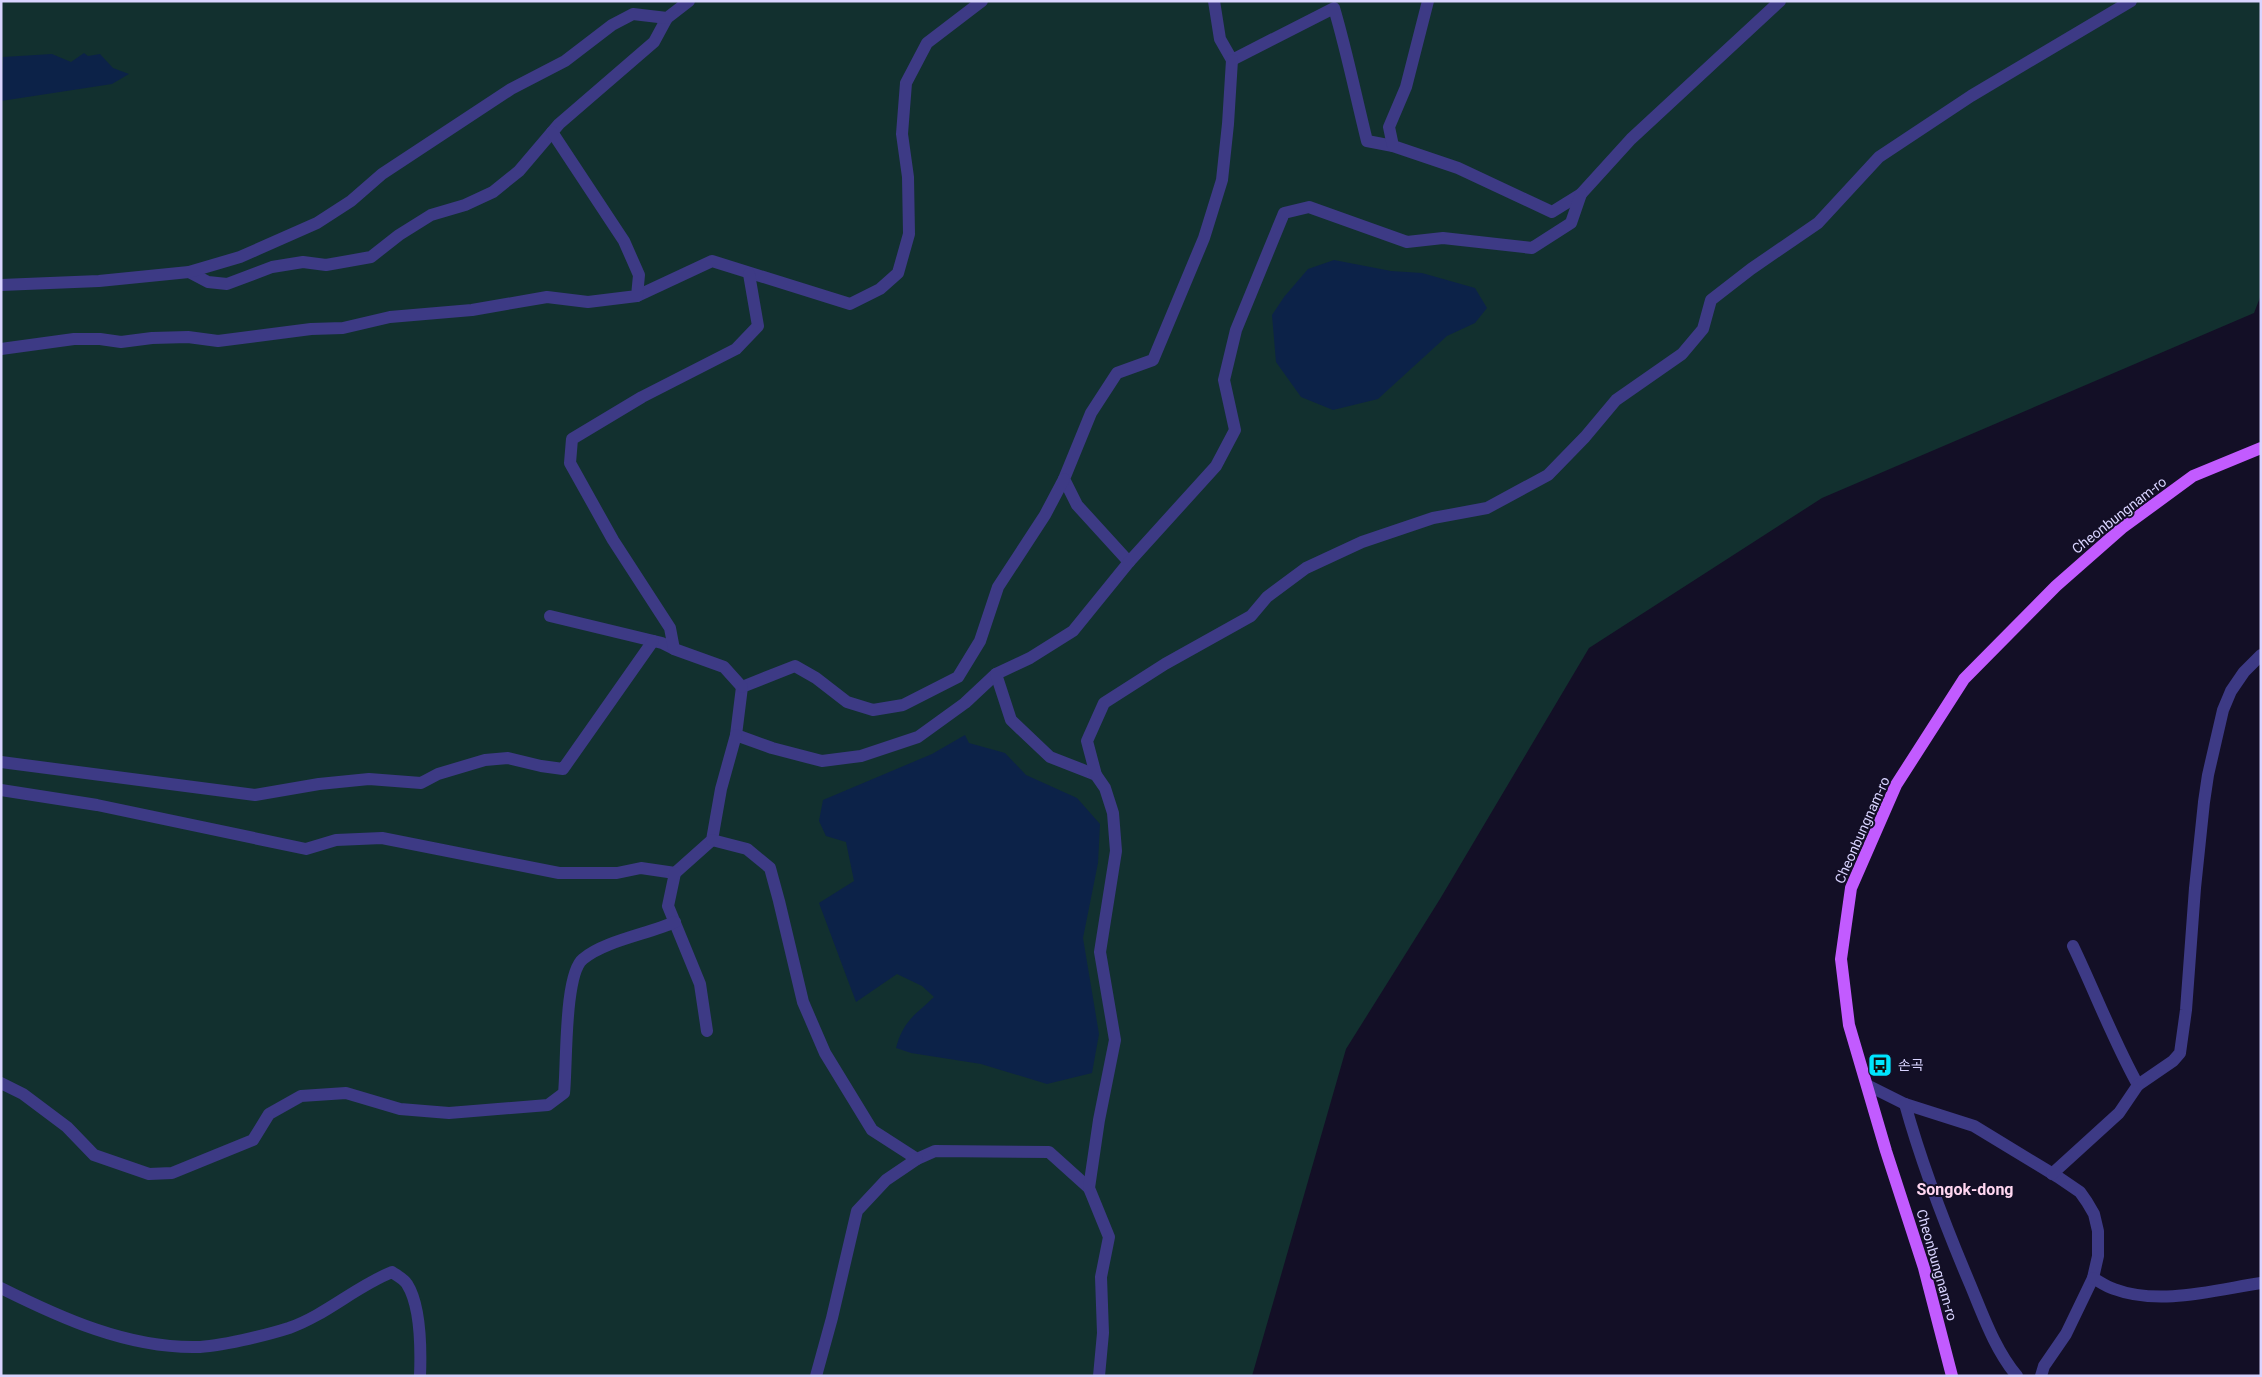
<svg xmlns="http://www.w3.org/2000/svg" width="2262" height="1377" viewBox="0 0 2262 1377" font-family="Roboto,'Noto Sans KR',sans-serif">
<style>
.green{fill:#12302f}
.water{fill:#0c2248}
.lines{fill:none;stroke-linecap:round;stroke-linejoin:round}
.minor{stroke:#3d3a85;stroke-width:12}
.major{stroke:#c25bff;stroke-width:12}
.labels{text-anchor:middle;dominant-baseline:central;stroke-width:4;stroke-linejoin:round;paint-order:stroke}
.street-label{font-size:14px;fill:#d9d4ff;stroke:#130f26}
.poi-label{font-size:14px;fill:#d9d4ff;stroke:#130f26;text-anchor:start}
.quarter-label{font-size:16px;font-weight:bold;fill:#ffd6f0;stroke:#130f26}
</style>
<rect width="100%" height="100%" fill="#130f26"/>
<polygon class="green" points="1,1 2261,1 2261,295 2254,313 1822,498 1589,648 1440,899 1346,1049 1252,1376 1,1376"/>
<g class="water">
<polygon points="84,53 88,56 100,54 113,68 129,74 112,84 1,101 3,57 52,54 71,62"/>
<polygon points="1334,260 1391,271 1422,273 1475,288 1487,308 1475,323 1447,336 1378,399 1333,410 1301,397 1276,362 1272,315 1284,297 1308,269"/>
<path d="M965,735L969,743L1005,753L1026,775L1077,798L1100,824L1098,863L1083,938L1099,1034L1092,1073L1047,1084L981,1064L911,1053L896,1048C903,1021 915,1015 934,997L922,986L897,974L856,1002L819,903L854,881L846,842L826,836L819,821L823,800L932,754Z"/>
</g>
<g class="lines">
<g class="minor">
<path d="M1214,1L1220,39L1232,60L1334,8C1347,52 1356,97 1367,141L1393,146"/>
<polyline points="1428,1 1406,87 1389,127 1393,146 1458,168 1552,212 1581,194 1631,139 1780,1"/>
<polyline points="189,272 208,282 227,284 272,267 303,262 326,265 371,257 399,235 431,215 465,205 493,192 519,171 559,124 654,42 667,18"/>
<polyline points="1,285 99,281 189,272 240,257 317,223 351,201 382,174 511,89 565,61 612,25 633,14 667,18 689,1"/>
<polyline points="637,296 712,261 850,304 880,289 898,273 909,234 908,177 902,134 906,83 927,43 982,1"/>
<polyline points="1,349 74,339 100,339 121,342 152,338 188,337 218,341 311,329 343,328 390,317 472,310 547,297 588,302 637,296 639,275 624,241 552,132"/>
<polyline points="1129,562 1077,505 1064,479 1091,413 1117,373 1153,360 1204,238 1222,180 1228,124 1232,60"/>
<polyline points="550,616 662,643 674,649"/>
<polyline points="996,674 965,703 918,737 861,756 822,761 772,748 736,735 742,687 795,666 816,678 847,702 873,710 903,705 958,677 980,641 998,587 1045,515 1064,479"/>
<polyline points="742,687 724,667 674,649 670,628 613,540 570,463 572,439 642,397 736,349 758,326 749,274"/>
<polyline points="1,762 255,795 319,784 369,779 421,783 438,774 485,760 508,758 541,766 563,769 653,641"/>
<polyline points="1096,775 1050,757 1011,720 996,674 1030,658 1073,631 1129,562 1216,466 1235,430 1224,380 1236,330 1284,213 1309,207 1407,242 1443,238 1532,248 1571,223 1581,194"/>
<polyline points="1,790 97,805 306,849 336,840 382,838 559,873 617,873 641,868 675,873 712,840 721,789 736,735"/>
<polyline points="712,840 747,849 770,868 779,901 803,1002 825,1053 872,1130 917,1159 935,1151 1049,1152 1089,1188"/>
<polyline points="675,873 668,906 700,984 707,1031"/>
<path d="M2073,946C2095,992 2113,1040 2138,1085"/>
<path d="M1,1083L23,1094L67,1127L94,1155L149,1174L172,1173L253,1140L269,1114L301,1096L346,1093L400,1109L449,1113L548,1105L564,1093C567,1066 564,974 583,959C604,941 648,934 675,922"/>
<polyline points="1867,1085 1905,1104 1974,1126 2058,1177 2080,1192 2087,1202 2094,1214 2098,1231 2098,1256 2093,1278 2066,1334 2044,1366 2041,1376"/>
<path d="M1905,1104C1922,1165 1945,1225 1970,1284C1983,1315 1995,1350 2017,1376"/>
<polyline points="2052,1174 2119,1113 2138,1085 2173,1061 2180,1053 2186,1010 2195,888 2204,802 2208,775 2223,710 2231,691 2244,672 2261,655"/>
<path d="M2093,1278C2100,1282 2107,1287 2114,1289C2159,1306 2215,1290 2261,1283"/>
<path d="M1,1288C61,1318 127,1348 196,1347C218,1347 267,1335 289,1328C326,1315 355,1287 392,1272C396,1275 404,1279 407,1284C421,1306 421,1350 420,1376"/>
<polyline points="816,1376 832,1318 857,1211 886,1180 917,1159"/>
<polyline points="1099,1376 1103,1333 1101,1277 1109,1237 1089,1188 1099,1120 1115,1040 1100,952 1116,851 1113,813 1105,788 1096,775 1087,741 1104,703 1165,664 1251,616 1267,597 1306,568 1362,542 1433,518 1487,508 1548,475 1585,437 1616,400 1682,354 1703,329 1711,300 1751,269 1818,223 1879,157 1971,96 2131,1"/>
</g>
<polyline class="major" points="1952,1376 1924,1268 1886,1151 1849,1025 1841,959 1851,888 1896,785 1964,679 2056,586 2122,528 2193,476 2261,448"/>
</g>
<defs>
<g id="bus-square" transform="scale(1.25)"><rect x="-9" y="-9" width="18" height="18" rx="4" fill="#00e5ff" stroke="#130f26"/><path d="M-5-6H5V4H4V6H2V4H-2V6H-4V4H-5ZM-3.5-4V0h7V-4ZM-3.5 1.2v1.5H-2V1.2ZM2 1.2v1.5H3.5V1.2Z" fill="#111"/></g>
</defs>
<g fill-rule="evenodd">
<use href="#bus-square" x="1880" y="1065"/>
</g>
<g class="labels">
<g class="street-label">
<text transform="translate(2119 515) rotate(-38)">Cheonbungnam-ro</text>
<text transform="translate(1862 830) rotate(-66)">Cheonbungnam-ro</text>
<text transform="translate(1937 1265) rotate(74)">Cheonbungnam-ro</text>
</g>
<g class="poi-label">
<text x="1898" y="1065">손곡</text>
</g>
<g class="quarter-label">
<text x="1965" y="1189">Songok-dong</text>
</g>
</g>
<rect width="2262" height="1377" fill="none" stroke="#d9d4ff" stroke-width="5"/>
</svg>
